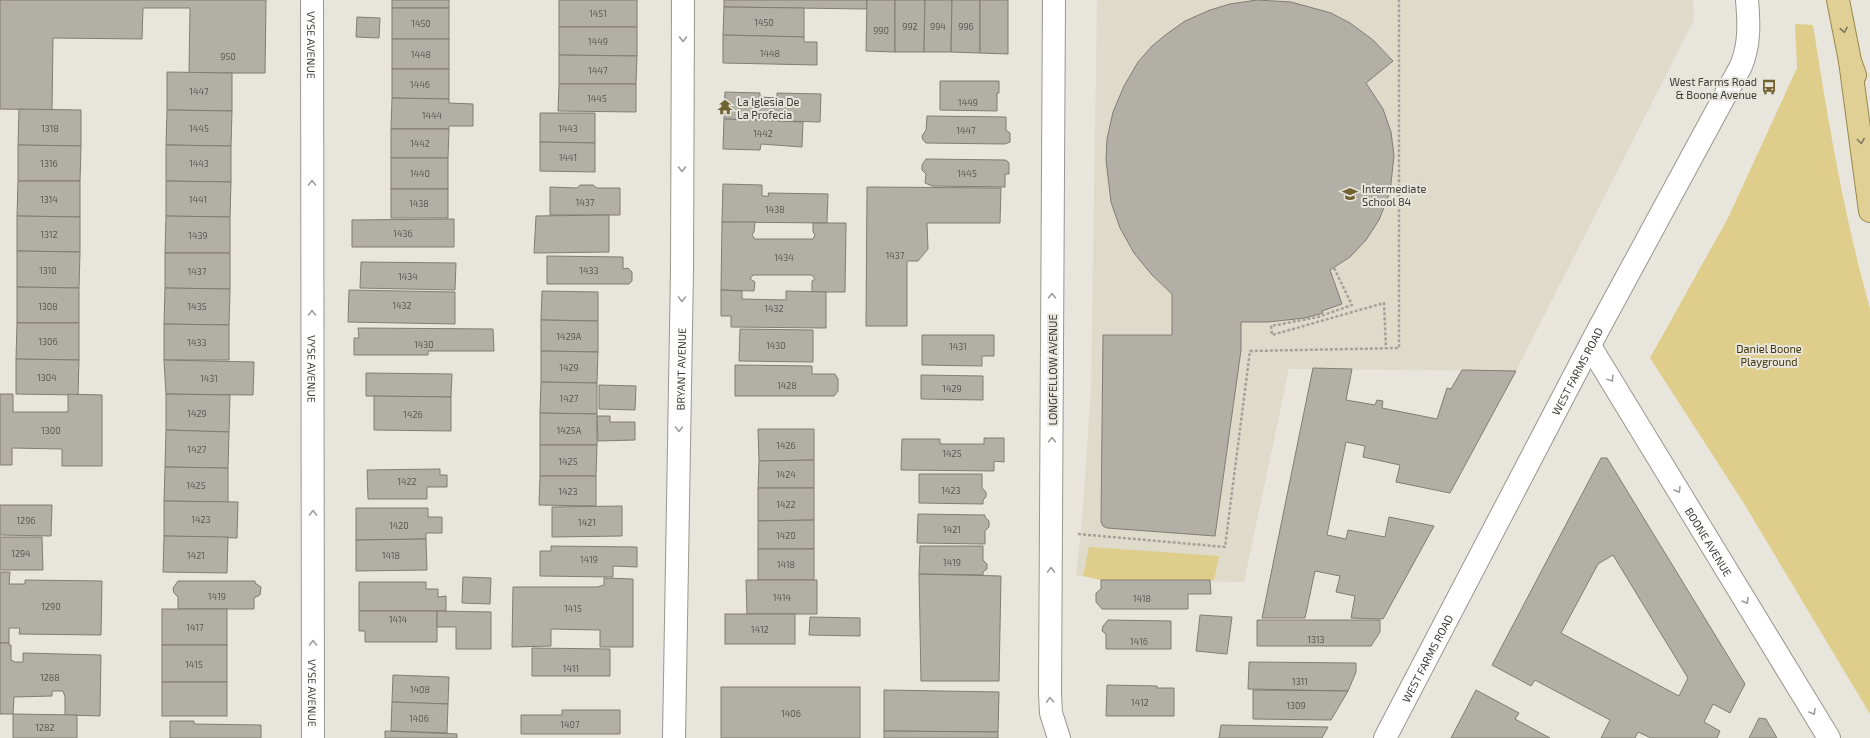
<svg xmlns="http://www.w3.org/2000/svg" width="1870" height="738" viewBox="0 0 1870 738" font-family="'Exo 2',sans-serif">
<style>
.built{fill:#dfdbca}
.green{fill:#dfcd8b}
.building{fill:#b2afa6;stroke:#807d75;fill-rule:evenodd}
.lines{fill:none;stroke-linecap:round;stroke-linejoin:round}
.minor-casing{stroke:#99978e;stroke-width:24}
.major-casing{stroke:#9a8848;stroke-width:24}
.path{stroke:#a3a19a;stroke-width:2.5;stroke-dasharray:3 2;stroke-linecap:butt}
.minor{stroke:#fff;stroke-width:22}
.major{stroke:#e0d096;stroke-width:22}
.oneway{stroke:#7f785e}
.oneway2{stroke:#9e9e9c}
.labels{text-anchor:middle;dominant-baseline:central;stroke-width:4;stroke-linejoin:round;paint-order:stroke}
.number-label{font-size:9px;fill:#5b5a54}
.street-label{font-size:11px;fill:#3e3d39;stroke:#e8e5dc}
.poi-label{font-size:11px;fill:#3e3d39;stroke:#e8e5dc;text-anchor:start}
.park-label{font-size:11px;fill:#41370f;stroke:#e8e5dc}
</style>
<rect width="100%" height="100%" fill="#e8e5dc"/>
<polygon class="built" points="1097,0 1693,0 1694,20 1516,371 1289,369 1244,582 1101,580 1076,575 1082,522 1091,389"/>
<g class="green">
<path d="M1795,24L1813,25C1828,121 1844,216 1870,309V714L1743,502L1650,358L1728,218L1797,68Z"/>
<polygon points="1089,547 1219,556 1214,580 1101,580 1083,576"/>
</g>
<g class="building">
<polygon points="0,0 266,0 265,73 189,73 190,8 143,8 142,39 53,38 52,110 0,109"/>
<rect x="392" y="0" width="57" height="8"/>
<rect x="559" y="0" width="78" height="27"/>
<polygon points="724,0 867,0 867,9 724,7"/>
<polygon points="867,0 895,0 895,52 866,51"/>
<polygon points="895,0 925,0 924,52 895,52"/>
<polygon points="925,0 952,0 951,52 924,52"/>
<polygon points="952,0 980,0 980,53 951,52"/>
<polygon points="980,0 1008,0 1008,54 980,53"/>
<polygon points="1257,0 1291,2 1331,13 1350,23 1373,40 1393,61 1366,83 1383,109 1391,132 1394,156 1390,192 1379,220 1366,240 1350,257 1330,270 1342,304 1322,311 1323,313 1305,318 1268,322 1241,322 1241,350 1215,536 1107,528 1103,526 1101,522 1103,335 1172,335 1172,294 1152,275 1134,253 1120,228 1111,202 1106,160 1107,139 1113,112 1124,86 1138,62 1152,46 1168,33 1185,21 1210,10 1230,4"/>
<polygon points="724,7 804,8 804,37 723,35"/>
<rect x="392" y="8" width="57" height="31"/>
<polygon points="357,17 380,18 379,38 356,37"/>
<polygon points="559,27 637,27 637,56 559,55"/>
<polygon points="723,35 804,37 804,42 817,42 817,65 723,63"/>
<rect x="392" y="39" width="57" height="30"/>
<polygon points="559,55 637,56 636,84 559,84"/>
<polygon points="392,69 449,69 449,99 392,98"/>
<polygon points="167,72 232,73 232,111 167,110"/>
<polygon points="940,81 999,81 999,93 997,93 997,111 940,110"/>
<polygon points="559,84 636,84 636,112 558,111"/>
<polygon points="725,92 760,93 760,97 777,98 777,93 821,94 820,122 724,119"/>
<polygon points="392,98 449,99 449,103 473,104 473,126 449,126 449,129 391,129"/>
<polygon points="19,109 81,110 81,146 18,145"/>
<polygon points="167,110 232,111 231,146 166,145"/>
<polygon points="540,113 595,113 595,143 540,142"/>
<polygon points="927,116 1006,117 1006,130 1010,133 1010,142 1005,144 926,143 923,140 922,136 926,130"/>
<polygon points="724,119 803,122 802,147 761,144 760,150 723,149"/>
<polygon points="391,129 449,129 448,158 391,158"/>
<polygon points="540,142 595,143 595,172 540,171"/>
<polygon points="18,145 81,146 80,181 18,181"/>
<polygon points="166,145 231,146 231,182 166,181"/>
<rect x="391" y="158" width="57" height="31"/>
<polygon points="926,159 1006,160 1009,163 1009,174 1005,174 1005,187 932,186 925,183 926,174 922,170 922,165"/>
<polygon points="18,181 80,181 80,217 17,216"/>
<polygon points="166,181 231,182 230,217 166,216"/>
<polygon points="723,184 762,185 762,196 769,196 768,193 828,194 827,223 722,222"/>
<polygon points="580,185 593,185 597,188 620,188 620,215 550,215 550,187 577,188"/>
<polygon points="867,187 1001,188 1000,223 927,223 928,249 918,261 907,261 907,326 866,326"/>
<rect x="391" y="189" width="57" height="29"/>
<polygon points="609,215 609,252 534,253 536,216"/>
<polygon points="17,216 80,217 80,252 17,251"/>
<polygon points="166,216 230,217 230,253 165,253"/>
<polygon points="454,219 454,247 352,247 352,220"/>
<polygon points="722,222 755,222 754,232 752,235 755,239 813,239 815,235 813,232 813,223 846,223 845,292 812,292 812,281 815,279 812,275 753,275 750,279 755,282 754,291 721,290"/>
<polygon points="17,251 80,252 79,288 17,287"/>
<polygon points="165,253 230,253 230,289 165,288"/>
<polygon points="547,256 623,257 623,269 628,268 632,272 632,281 629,284 547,284"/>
<polygon points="361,262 456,263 455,290 360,288"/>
<polygon points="17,287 79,288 79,323 17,323"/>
<polygon points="165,288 230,289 229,325 164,324"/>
<polygon points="349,290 455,292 455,324 348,322"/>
<polygon points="721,290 742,291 742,299 786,300 786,291 826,292 826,328 731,327 731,316 721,316"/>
<polygon points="542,291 598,292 598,321 541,320"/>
<polygon points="541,320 598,321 598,352 541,351"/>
<polygon points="17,323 79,323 79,360 16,359"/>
<polygon points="164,324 229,325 229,360 164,360"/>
<polygon points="358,328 493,329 494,351 428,351 428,355 354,355 354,338 359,338"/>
<polygon points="740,329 813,330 813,362 739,361"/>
<polygon points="922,335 994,335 994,356 982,356 982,366 922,365"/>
<polygon points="541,351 598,352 597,383 541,382"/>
<polygon points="16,359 79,360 78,395 16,394"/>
<polygon points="164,360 254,362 253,395 166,394"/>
<polygon points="735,365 812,366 812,374 835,374 838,379 838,391 834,396 735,396"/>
<polygon points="1313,368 1352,369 1346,400 1375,405 1377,400 1383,401 1382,408 1437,419 1447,388 1451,389 1462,370 1516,371 1450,493 1396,482 1400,465 1363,457 1365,446 1346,442 1327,535 1346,539 1348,530 1385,537 1389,517 1434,526 1383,619 1351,618 1355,596 1336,592 1340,576 1315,571 1305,618 1262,618"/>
<polygon points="366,373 452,374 451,397 366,396"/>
<polygon points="921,375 983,376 983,400 921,399"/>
<polygon points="541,382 597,383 597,414 540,413"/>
<polygon points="599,385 636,386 635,410 599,409"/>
<polygon points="0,394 13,394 13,412 68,412 68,394 102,395 102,466 62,466 62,449 12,448 12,465 0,465"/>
<polygon points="166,394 230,395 229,432 166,430"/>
<polygon points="374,396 451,397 451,431 374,430"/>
<polygon points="540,413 597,414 597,445 540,445"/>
<polygon points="597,416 610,416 610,422 635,422 635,440 598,441"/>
<polygon points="758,429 814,429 814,460 759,461"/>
<polygon points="166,430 229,432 228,468 165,467"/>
<polygon points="984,438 1004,438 1004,462 994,461 994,471 901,470 902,439 940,439 940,444 984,444"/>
<polygon points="540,445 597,445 596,476 540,476"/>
<path d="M1601,458H1607L1745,684L1730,713L1713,704L1704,722L1720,731L1717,738H1651L1638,732L1635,738H1601L1610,720L1535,680L1531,686L1492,665ZM1613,555L1688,678L1679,696L1561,633L1598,564Z"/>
<polygon points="814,460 814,488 758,488 759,461"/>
<polygon points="165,467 228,468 228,502 164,501"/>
<polygon points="440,469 440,475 447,475 447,487 427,487 427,499 368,499 367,470"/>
<polygon points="919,474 982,474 982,488 986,492 986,497 983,500 983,504 919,503"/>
<polygon points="540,476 596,476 596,506 539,505"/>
<polygon points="758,488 814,488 814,520 758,521"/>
<polygon points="164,501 238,502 237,538 164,536"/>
<polygon points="0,505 52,505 51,536 0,535"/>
<polygon points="622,506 622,536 552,537 552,507"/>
<polygon points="356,508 428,508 428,517 442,517 442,533 426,533 426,539 356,540"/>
<polygon points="918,514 985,515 985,517 989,521 989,527 985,531 985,544 917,543"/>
<polygon points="814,520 814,549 758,549 758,521"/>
<polygon points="164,536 228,537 227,573 163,572"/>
<polygon points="0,537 42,537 43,570 0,570"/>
<polygon points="426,539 427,570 356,571 356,540"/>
<polygon points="551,546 637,547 637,567 613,566 613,577 540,576 540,551 551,551"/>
<polygon points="920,546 983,546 983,560 987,564 987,569 983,572 983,575 919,574"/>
<rect x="758" y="549" width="56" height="31"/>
<polygon points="0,572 10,572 9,584 25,584 25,580 102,581 101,635 19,634 20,628 9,628 9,643 0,643"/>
<polygon points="919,574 1001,576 999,681 921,681"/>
<polygon points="463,577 491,578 490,604 462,603"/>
<polygon points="604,578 633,579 633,647 600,647 600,630 551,629 551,646 512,647 513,587 597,587 604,585"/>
<polygon points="746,580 817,580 817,614 747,614"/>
<polygon points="1101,580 1210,580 1211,594 1188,594 1188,609 1102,609 1096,602 1096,593 1101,589"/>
<polygon points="178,581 255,581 255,583 261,587 260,595 254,598 254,609 178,609 178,597 174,593 173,588"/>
<polygon points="359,582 426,582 426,589 438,589 438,597 446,596 446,611 359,611"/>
<rect x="162" y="609" width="65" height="36"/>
<polygon points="359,611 437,611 437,642 365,642 365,631 359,631"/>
<polygon points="437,611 491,612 491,649 456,649 456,627 437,627"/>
<rect x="725" y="614" width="70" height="30"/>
<polygon points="1200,615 1232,617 1227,654 1196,651"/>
<polygon points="810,617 860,618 860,636 809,635"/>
<polygon points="1108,620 1171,621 1171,649 1106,649 1106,634 1102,631 1103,626"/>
<polygon points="1257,620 1380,620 1380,632 1371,646 1257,646"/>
<polygon points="0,643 9,643 9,645 11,645 11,660 15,662 23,662 23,653 101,655 100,716 65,715 65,697 63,691 52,691 52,696 14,697 13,714 0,714"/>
<rect x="162" y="645" width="65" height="37"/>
<polygon points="532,648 610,649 610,676 532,676"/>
<polygon points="1249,662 1356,663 1356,672 1348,691 1248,689"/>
<polygon points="393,675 449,677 448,704 392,702"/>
<rect x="162" y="682" width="65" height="34"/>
<polygon points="1107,685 1157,686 1157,688 1174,688 1174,716 1106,716"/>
<rect x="721" y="687" width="139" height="51"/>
<polygon points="884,690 999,692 998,732 884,731"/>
<polygon points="1253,690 1348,691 1331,720 1253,719"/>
<polygon points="1476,690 1519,713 1515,719 1550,738 1451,738"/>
<polygon points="392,702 448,704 447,733 391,731"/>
<polygon points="562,710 620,710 620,734 521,734 521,715 562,715"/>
<polygon points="13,714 77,715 77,738 13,738"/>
<polygon points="1759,718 1766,719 1777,738 1749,738"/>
<polygon points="170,721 194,721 194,724 261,725 261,738 170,738"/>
<polygon points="1221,725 1328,727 1322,738 1219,738"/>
<polygon points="385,731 457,734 457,738 385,738"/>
<polygon points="884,731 998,732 998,738 884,738"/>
</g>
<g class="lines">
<g class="minor-casing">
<g id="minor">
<path id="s1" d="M312,0L313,738"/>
<polyline points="1054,0 1050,693 1051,713 1059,738"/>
<path id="s2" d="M1590,346L1829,738"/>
<path id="s3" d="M674,738L682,270L683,0"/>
<path id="s4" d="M1385,738L1598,330L1741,66C1750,44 1749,23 1747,0"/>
</g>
</g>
<g class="major-casing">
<g id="major">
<polyline points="1838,0 1850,61 1855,75"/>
<polyline points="1850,61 1870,211"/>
</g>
</g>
<g class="path">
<polyline points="1334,268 1352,305 1318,317 1271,326 1272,335 1384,303 1386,349"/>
<polyline points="1078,534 1225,547 1250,351 1399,348 1399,0"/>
</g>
<use href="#minor" class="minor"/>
<use href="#major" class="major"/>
</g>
<defs><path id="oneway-chevron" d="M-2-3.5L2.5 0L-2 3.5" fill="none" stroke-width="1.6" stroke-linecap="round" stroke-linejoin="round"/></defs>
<g class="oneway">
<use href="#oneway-chevron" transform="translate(1844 30) rotate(79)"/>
<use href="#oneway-chevron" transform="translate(1861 141) rotate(82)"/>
</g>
<g class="oneway2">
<use href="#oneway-chevron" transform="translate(683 39) rotate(90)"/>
<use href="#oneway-chevron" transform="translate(682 169) rotate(90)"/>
<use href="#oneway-chevron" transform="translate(312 183) rotate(-90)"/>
<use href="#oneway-chevron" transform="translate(1052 296) rotate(-90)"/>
<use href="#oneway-chevron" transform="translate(682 299) rotate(91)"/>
<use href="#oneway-chevron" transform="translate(312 313) rotate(-90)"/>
<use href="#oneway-chevron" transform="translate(1611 379) rotate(57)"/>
<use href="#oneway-chevron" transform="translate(679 429) rotate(91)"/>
<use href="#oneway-chevron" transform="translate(1052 440) rotate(-90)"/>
<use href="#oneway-chevron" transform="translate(1678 490) rotate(59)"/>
<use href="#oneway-chevron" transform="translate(313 513) rotate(-90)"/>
<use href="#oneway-chevron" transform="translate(1051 570) rotate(-90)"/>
<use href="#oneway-chevron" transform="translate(1746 601) rotate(59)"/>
<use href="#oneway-chevron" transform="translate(313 643) rotate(-90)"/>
<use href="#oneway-chevron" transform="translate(1050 700) rotate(-93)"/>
<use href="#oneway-chevron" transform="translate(1813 712) rotate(59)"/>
</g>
<defs>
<g id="bus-bare" transform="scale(1.2)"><path d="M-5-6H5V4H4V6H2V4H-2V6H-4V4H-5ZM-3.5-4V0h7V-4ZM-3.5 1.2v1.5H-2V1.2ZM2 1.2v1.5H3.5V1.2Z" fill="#716330" stroke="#e8e5dc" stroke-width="2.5" paint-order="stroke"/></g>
<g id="temple-bare" transform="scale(1.2)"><path d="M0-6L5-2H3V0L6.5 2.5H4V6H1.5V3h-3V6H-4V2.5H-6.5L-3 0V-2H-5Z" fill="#716330" stroke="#e8e5dc" stroke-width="2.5" paint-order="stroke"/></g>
<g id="school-bare" transform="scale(1.2)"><path d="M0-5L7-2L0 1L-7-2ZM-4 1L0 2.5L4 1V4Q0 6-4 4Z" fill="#716330" stroke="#e8e5dc" stroke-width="2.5" paint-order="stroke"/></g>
</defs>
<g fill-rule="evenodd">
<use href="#bus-bare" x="1769" y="87"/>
<use href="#temple-bare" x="725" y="107"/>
<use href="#school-bare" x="1350" y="194"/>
</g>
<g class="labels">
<g class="number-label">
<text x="598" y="13">1451</text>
<text x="764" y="22">1450</text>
<text x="421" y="23">1450</text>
<text x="910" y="26">992</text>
<text x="938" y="26">994</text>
<text x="966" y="26">996</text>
<text x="881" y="30">990</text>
<text x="598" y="41">1449</text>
<text x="770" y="53">1448</text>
<text x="421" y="54">1448</text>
<text x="228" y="56">950</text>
<text x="598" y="70">1447</text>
<text x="420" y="84">1446</text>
<text x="199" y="91">1447</text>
<text x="597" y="98">1445</text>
<text x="968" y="102">1449</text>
<text x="432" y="115">1444</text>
<text x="50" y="128">1318</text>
<text x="199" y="128">1445</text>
<text x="568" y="128">1443</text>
<text x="966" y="130">1447</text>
<text x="763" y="133">1442</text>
<text x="420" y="143">1442</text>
<text x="568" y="157">1441</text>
<text x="49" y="163">1316</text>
<text x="199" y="163">1443</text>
<text x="420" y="173">1440</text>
<text x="967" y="173">1445</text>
<text x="49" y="199">1314</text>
<text x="198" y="199">1441</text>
<text x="585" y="202">1437</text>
<text x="419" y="203">1438</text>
<text x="775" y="209">1438</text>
<text x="403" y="233">1436</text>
<text x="49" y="234">1312</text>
<text x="198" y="235">1439</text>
<text x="895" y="255">1437</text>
<text x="784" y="257">1434</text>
<text x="48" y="270">1310</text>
<text x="589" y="270">1433</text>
<text x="197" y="271">1437</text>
<text x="408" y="276">1434</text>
<text x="402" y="305">1432</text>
<text x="48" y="306">1308</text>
<text x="197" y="306">1435</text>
<text x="774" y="308">1432</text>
<text x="569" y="336">1429A</text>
<text x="48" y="341">1306</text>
<text x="197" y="342">1433</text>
<text x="424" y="344">1430</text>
<text x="776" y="345">1430</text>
<text x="958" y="346">1431</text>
<text x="569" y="367">1429</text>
<text x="47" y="377">1304</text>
<text x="209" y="378">1431</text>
<text x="787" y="385">1428</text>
<text x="952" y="388">1429</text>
<text x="569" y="398">1427</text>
<text x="197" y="413">1429</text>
<text x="413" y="414">1426</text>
<text x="51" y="430">1300</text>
<text x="569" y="430">1425A</text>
<text x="786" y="445">1426</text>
<text x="197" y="449">1427</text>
<text x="952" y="453">1425</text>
<text x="568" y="461">1425</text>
<text x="786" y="474">1424</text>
<text x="407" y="481">1422</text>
<text x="196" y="485">1425</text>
<text x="951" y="490">1423</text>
<text x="568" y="491">1423</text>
<text x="786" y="504">1422</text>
<text x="201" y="519">1423</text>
<text x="26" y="520">1296</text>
<text x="587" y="522">1421</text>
<text x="399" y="525">1420</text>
<text x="952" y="529">1421</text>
<text x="786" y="535">1420</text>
<text x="21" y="553">1294</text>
<text x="196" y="555">1421</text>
<text x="391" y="555">1418</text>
<text x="589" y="559">1419</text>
<text x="952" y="562">1419</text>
<text x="786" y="564">1418</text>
<text x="217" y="596">1419</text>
<text x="782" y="597">1414</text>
<text x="1142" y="598">1418</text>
<text x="51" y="606">1290</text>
<text x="573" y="608">1415</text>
<text x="398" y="619">1414</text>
<text x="195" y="627">1417</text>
<text x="760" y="629">1412</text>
<text x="1316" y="639">1313</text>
<text x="1139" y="641">1416</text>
<text x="194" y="664">1415</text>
<text x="571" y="668">1411</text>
<text x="50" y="677">1288</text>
<text x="1300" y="681">1311</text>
<text x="420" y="689">1408</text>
<text x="1140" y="702">1412</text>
<text x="1296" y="705">1309</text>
<text x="791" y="713">1406</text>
<text x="419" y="718">1406</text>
<text x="570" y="724">1407</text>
<text x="45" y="727">1282</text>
</g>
<g class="street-label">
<text stroke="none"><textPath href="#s1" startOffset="45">VYSE AVENUE</textPath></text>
<text stroke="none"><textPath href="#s1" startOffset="369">VYSE AVENUE</textPath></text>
<text stroke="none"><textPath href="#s3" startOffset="369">BRYANT AVENUE</textPath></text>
<text transform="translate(1052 370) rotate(-90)">LONGFELLOW AVENUE</text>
<text stroke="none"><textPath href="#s4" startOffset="414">WEST FARMS ROAD</textPath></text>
<text stroke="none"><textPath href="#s2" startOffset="229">BOONE AVENUE</textPath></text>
<text stroke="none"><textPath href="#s4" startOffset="90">WEST FARMS ROAD</textPath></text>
<text stroke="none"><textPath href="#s1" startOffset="693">VYSE AVENUE</textPath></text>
</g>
<g class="poi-label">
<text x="1757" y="81" text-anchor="end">West Farms Road<tspan x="1757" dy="13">&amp; Boone Avenue</tspan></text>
<text x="737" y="101">La Iglesia De<tspan x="737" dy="13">La Profecia</tspan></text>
<text x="1362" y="188">Intermediate<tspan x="1362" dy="13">School 84</tspan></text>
</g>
<g class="park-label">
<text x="1769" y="348">Daniel Boone<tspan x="1769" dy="13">Playground</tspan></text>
</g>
</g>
</svg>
